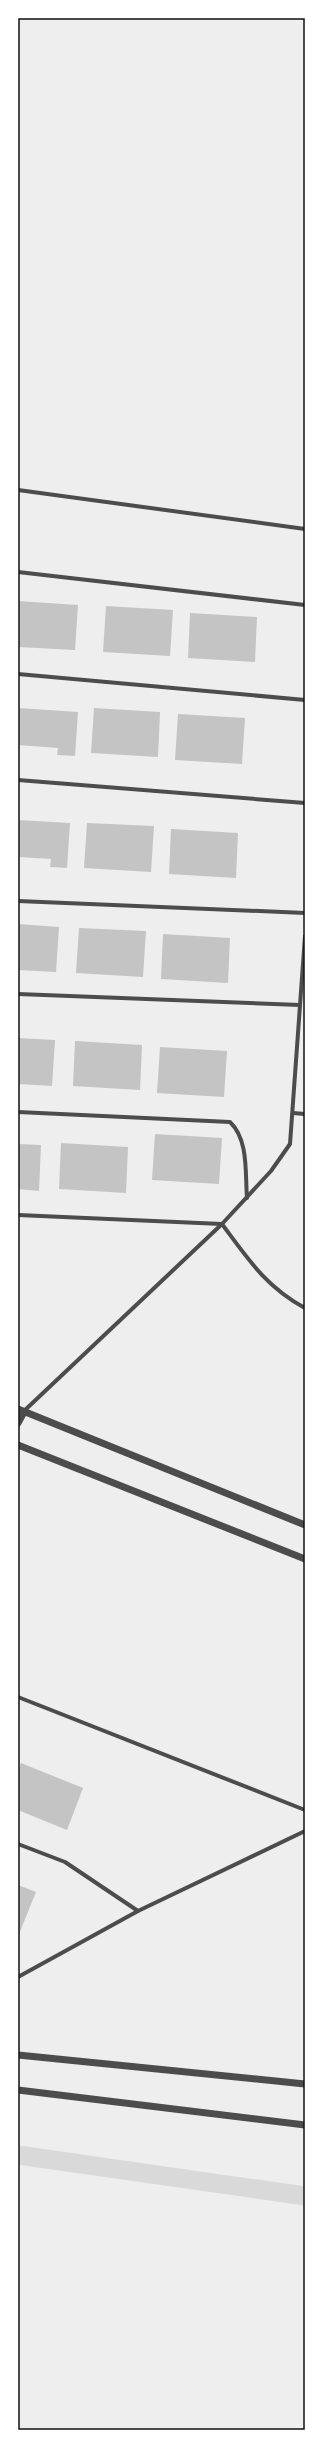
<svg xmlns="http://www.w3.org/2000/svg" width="323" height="2448" viewBox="0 0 323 2448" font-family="'IBM Plex Sans',sans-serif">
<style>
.green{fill:#eee}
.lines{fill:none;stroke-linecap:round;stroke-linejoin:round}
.canal{stroke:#d9d9d9;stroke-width:19}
.building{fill:#c4c4c4}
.minor{stroke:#4c4c4c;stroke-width:4}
.tertiary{stroke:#4c4c4c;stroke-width:7}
.neatline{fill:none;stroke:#111;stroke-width:1.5}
</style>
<rect width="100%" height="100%" fill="#fff"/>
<rect class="green" x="18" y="18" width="287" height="2412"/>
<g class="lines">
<polyline class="canal" points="18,2155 305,2196"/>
</g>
<g class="building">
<polygon points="18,601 78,605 75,650 18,647"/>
<polygon points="106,606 173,610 170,656 103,652"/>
<polygon points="190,613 257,617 255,662 188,658"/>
<polygon points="18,708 78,712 75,756 57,755 58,748 18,745"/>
<polygon points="94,708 160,712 158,757 91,753"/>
<polygon points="178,714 245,718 242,764 175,760"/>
<polygon points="18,820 70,823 67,868 50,867 51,859 18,857"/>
<polygon points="87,823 154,826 151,872 84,868"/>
<polygon points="171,829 238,833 236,878 169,874"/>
<polygon points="18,924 59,927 56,972 18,970"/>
<polygon points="79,928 146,931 143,977 76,973"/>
<polygon points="163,934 230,938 228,983 161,979"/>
<polygon points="18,1038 55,1040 52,1086 18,1084"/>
<polygon points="75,1041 142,1045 140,1090 73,1086"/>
<polygon points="160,1047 227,1051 224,1097 157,1093"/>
<polygon points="155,1134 222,1138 219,1184 152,1180"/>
<polygon points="61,1143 128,1147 126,1193 59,1189"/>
<polygon points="18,1144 41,1145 39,1191 18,1189"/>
<polygon points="21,1763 83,1788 67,1830 18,1810 18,1770"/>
<polygon points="18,1885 36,1892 19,1934 18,1933"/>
</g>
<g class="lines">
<g class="minor">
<polyline points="18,490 305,529"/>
<polyline points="18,572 305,605"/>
<polyline points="18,674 305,700"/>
<polyline points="18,780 305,803"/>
<polyline points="18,901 305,913"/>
<polyline points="18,994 300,1005"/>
<path d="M18,1112L230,1122C249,1140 245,1174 247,1198"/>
<polyline points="293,1113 305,1114"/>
<path d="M18,1215L222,1224C248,1259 266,1287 305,1308"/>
<polyline points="24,1411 222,1224 271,1171 290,1144 305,936"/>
<polyline points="18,1697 305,1810"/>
<polyline points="18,1844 65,1862 138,1911"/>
<polyline points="18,1977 138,1911 305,1831"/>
</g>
<g class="tertiary">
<polyline points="18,1409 305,1525"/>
<polyline points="18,1423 24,1412"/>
<polyline points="18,1445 305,1559"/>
<polyline points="18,2055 305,2084"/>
<polyline points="18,2090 305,2125"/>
</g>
</g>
<rect width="323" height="2448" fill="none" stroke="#ffffff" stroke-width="38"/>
<rect x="19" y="19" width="285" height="2410" class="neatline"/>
</svg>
